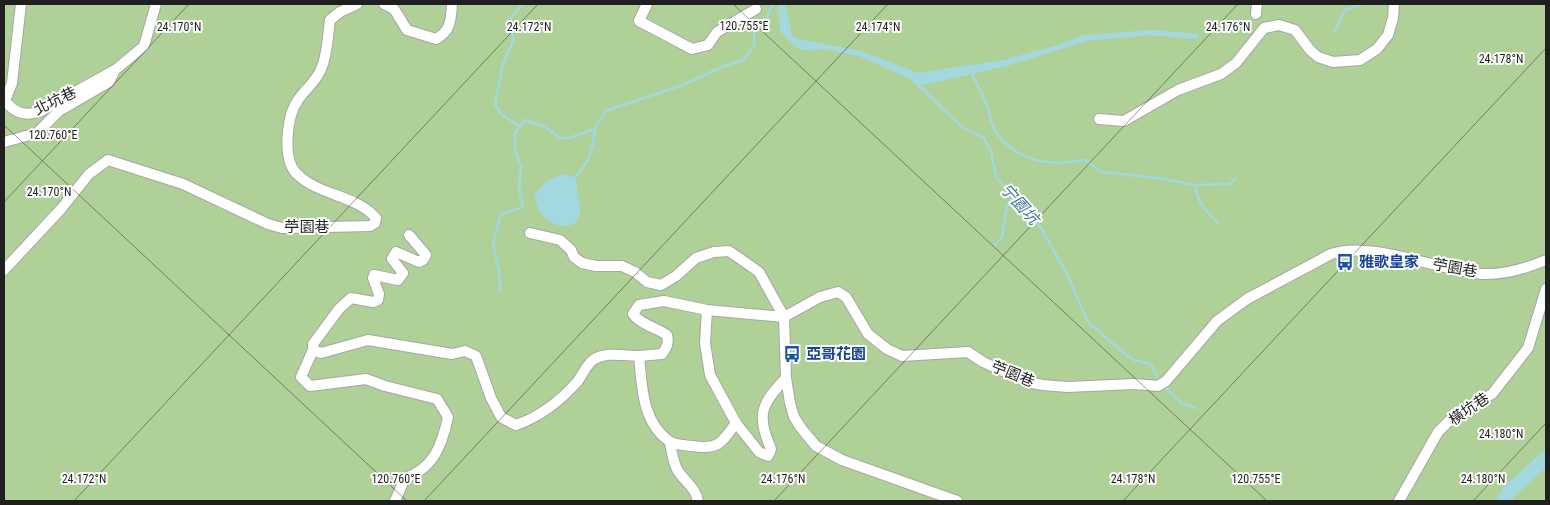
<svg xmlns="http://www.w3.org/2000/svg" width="1550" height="505" viewBox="0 0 1550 505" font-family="'Roboto Condensed','Noto Sans TC',sans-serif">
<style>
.forest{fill:#afd198}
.water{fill:#a3d8df}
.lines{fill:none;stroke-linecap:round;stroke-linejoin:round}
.stream{stroke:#a3d8df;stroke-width:2.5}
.river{stroke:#a3d8df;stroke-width:14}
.minor-casing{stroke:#a6a6a6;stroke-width:12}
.minor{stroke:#fff;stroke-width:10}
.ticks{fill:none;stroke:#1f1f1f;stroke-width:1;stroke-opacity:0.45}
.labels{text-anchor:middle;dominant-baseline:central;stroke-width:4;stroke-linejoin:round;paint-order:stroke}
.street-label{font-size:15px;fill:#1f1f1f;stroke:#fff}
.transit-label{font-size:15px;font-weight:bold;fill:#164399;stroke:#fff;text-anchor:start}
.water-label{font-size:16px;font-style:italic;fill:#3f779a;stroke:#fff}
.ticks-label{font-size:12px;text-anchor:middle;fill:#1f1f1f;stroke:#fff;stroke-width:4;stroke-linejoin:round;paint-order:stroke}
</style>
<rect width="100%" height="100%" fill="#f0ebe5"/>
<rect class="forest" x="4" y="4" width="1542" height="497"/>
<g class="water">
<polygon points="778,4 785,4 792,35 798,39 860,51 919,73 1003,60 1055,46 1084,35 1152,30 1199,34 1197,39 1151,35 1086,41 1007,66 923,85 859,56 822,49 810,51 797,48 780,31"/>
<path d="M563,174L575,178C577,183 580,205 580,211C580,215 577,219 576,223C562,230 547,224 539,210C536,205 536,199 535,194L547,181Z"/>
</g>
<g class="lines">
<g class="stream">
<polyline points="1335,31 1345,10 1362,4"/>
<path d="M971,72C976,82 981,92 986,103C990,113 991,127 998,135C1021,164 1052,166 1085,160L1102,172L1158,178L1194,185L1230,184L1236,178"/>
<polyline points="912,79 962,127 984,138 991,152 997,179 1031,214 1041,228 1067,274 1088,322 1125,354 1134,360 1151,364 1159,381"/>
<polyline points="519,126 501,114 495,104 503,64 513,42 511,18 521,5"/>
<path d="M574,179C590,160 592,153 595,129"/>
<path d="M1195,185C1197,202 1206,211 1218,223"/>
<polyline points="995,245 1002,237 1007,205 1014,195"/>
<polyline points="500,291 499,271 493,243 501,214 523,207 519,189 521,167 515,149 515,133 525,120 545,127 560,138 569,138 595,129 605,111 683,85 724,66 743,60 754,46 754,31 766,20 772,4"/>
<polyline points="1163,385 1181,403 1195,408"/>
</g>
<polyline class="river" points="1504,501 1509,492 1546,458"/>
<g class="minor-casing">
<g id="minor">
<path d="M21,4L12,83L5,101C15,113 24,116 39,112L115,70"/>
<path d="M384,4L394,9L407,30L436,39C451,31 451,19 452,4"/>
<polyline points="647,4 639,21 692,49 708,45 717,32 756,9"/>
<polyline points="1256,14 1257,4"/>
<polyline points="1099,119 1124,121 1178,90 1221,74 1236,63 1264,28 1279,25 1295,30 1310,50 1318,57 1333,62 1360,60 1377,49 1388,35 1393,18 1394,4"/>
<polyline points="4,142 37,133 59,111 109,82 115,70 144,46 156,4"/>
<polyline points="530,233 560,240 571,250 574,257 582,263 596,266 622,266 635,272 647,282 661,285 676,276 696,258 714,252 729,251 759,272 784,317"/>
<path d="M4,270L61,209L89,174L108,160L183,184L268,224L282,228L370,226L375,223L376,218C355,194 318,196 296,173C282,158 287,115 298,100C305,89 316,82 321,69C327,57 328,35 330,20L340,12L357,4"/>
<polyline points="707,310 705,343 710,375 736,423"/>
<path d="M313,350L321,353L368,340L452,354L465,351L476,356L491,398L501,417L516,425C539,417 561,400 577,382C582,376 586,365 593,360C605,351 626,356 639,356C642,386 642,422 669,441C674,445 685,445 692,446C719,450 721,443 736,423L759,452L768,456L771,449C756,415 761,404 786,378"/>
<path d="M639,356L662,354C667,347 669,343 667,335C657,328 640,324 633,314L639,305L664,301L707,310L784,317"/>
<path d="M670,443C672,452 673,463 678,471C685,482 696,488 698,501"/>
<path d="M395,501L405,478C434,468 442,445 448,417L437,399L385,386L366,379L310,386L301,377L313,350V344L339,309L351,298L373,302L378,300L379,294L373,278L374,275L398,280L403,273L392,259L396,252L419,262L423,260L426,255L409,235"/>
<path d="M957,501L842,460L816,446L801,428L794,417L790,403L786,378L784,317L820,297L838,292L846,297L868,334L887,349L902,356L968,352L983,362L1027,382L1043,385L1067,387L1135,384L1158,386L1166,381L1217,321L1247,299L1331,254C1371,240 1439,271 1483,274C1504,275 1527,268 1546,260"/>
<polyline points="1399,501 1438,432 1455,415 1492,394 1528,348 1546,289"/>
</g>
</g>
<use href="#minor" class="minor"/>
</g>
<path class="ticks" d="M733,4L1267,501M4,125L407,501M4,202L189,4M74,501L538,4M424,501L888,4M774,501L1238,4M1123,501L1546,48M1473,501L1546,423"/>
<defs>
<g id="bus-bare" transform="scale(1.35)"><path d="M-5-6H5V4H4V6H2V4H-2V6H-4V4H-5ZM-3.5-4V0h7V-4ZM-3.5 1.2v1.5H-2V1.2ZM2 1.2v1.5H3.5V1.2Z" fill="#1a4fb4" stroke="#fff" stroke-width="2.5" paint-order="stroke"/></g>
</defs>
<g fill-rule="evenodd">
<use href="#bus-bare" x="1345" y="262"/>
<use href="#bus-bare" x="792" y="354"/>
</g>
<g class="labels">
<g class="street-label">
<text transform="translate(55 101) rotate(-26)">北坑巷</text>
<text x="307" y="227">苧園巷</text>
<text transform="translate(1455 268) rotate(10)">苧園巷</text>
<text transform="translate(1013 374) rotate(22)">苧園巷</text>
<text transform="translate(1469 409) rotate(-34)">橫坑巷</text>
</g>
<g class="transit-label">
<text x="1359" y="262">雅歌皇家</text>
<text x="806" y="354">亞哥花園</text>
</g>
<g class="water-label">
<text transform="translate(1020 204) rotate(48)">宁園坑</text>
</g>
</g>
<g class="ticks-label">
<text x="744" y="30">120.755°E</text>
<text x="529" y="31">24.172°N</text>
<text x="878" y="31">24.174°N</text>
<text x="179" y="31">24.170°N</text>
<text x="1228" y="31">24.176°N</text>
<text x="1501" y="63">24.178°N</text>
<text x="53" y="139">120.760°E</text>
<text x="49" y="196">24.170°N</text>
<text x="1501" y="438">24.180°N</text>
<text x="84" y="483">24.172°N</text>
<text x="783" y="483">24.176°N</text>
<text x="1133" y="483">24.178°N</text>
<text x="1483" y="483">24.180°N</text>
<text x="396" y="483">120.760°E</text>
<text x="1256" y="483">120.755°E</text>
</g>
<rect width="1550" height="505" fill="none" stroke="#1f1f1f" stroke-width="10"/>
</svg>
